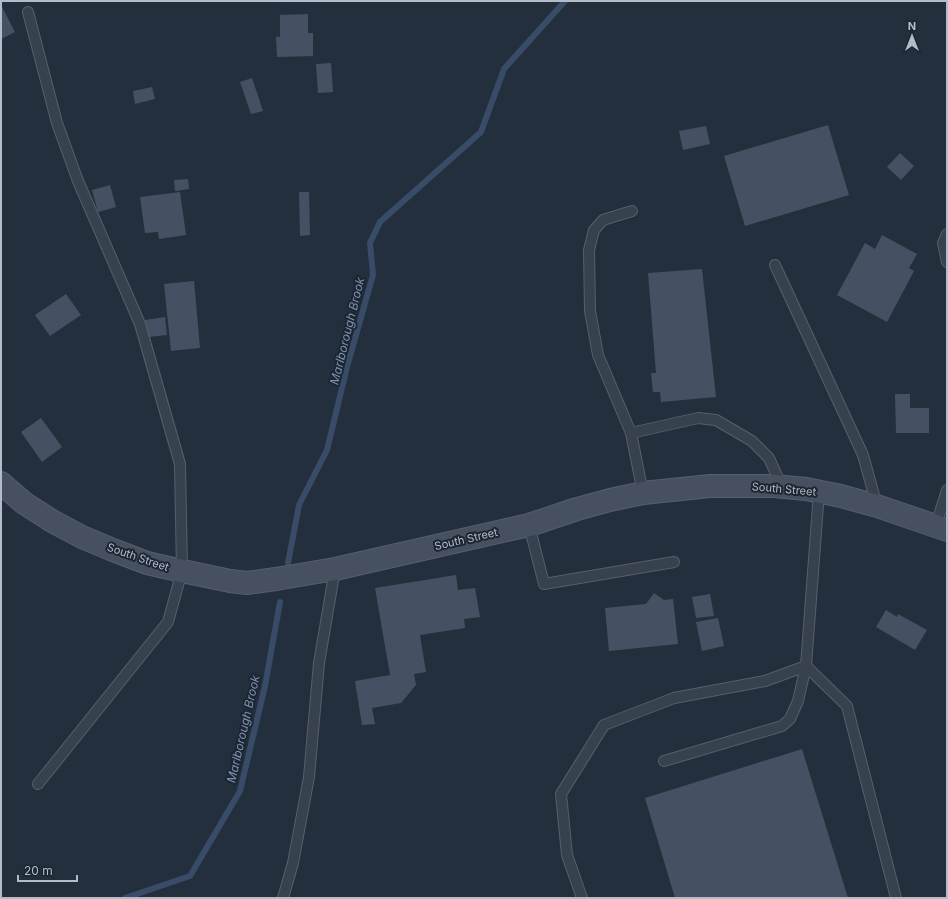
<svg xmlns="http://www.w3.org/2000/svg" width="948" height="899" viewBox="0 0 948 899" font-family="Inter,sans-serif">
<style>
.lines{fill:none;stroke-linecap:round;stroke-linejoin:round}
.stream{stroke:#394c67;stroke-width:6}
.building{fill:#455162}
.service-casing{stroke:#565f6c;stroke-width:12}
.secondary-casing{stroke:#565f6c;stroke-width:24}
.service{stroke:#38414e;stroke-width:10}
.secondary{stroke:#465061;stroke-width:22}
.labels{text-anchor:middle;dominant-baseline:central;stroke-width:4;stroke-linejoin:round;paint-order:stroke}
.street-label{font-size:11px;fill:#b4bcc9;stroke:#1d2633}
.water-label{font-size:12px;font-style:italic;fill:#7c92b1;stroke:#1d2633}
</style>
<rect width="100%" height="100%" fill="#242f3e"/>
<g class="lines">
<g class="stream">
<polyline points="288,563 299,505 327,450 347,367 373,275 370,243 380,222 481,132 504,69 565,1"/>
<polyline points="125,898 190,876 240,791 265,686 280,602"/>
</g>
</g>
<g class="building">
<polygon points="1,5 15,32 1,39"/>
<polygon points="308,14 308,33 313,33 313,56 277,57 276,37 280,37 280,15"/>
<polygon points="331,63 333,92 318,93 316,64"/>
<polygon points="252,78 263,111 251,114 240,82"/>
<polygon points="152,87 155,99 135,104 133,91"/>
<polygon points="828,125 849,195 745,226 724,156"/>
<polygon points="706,126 710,144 683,150 679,131"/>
<polygon points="900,153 914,166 901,180 887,167"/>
<polygon points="188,179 189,189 175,191 174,180"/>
<polygon points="110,185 116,207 98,212 92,190"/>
<polygon points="180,192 186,235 159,239 158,232 145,233 140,197"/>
<polygon points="299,192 309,192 310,235 300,236"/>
<polygon points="882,235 917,254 909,268 914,271 887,322 837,295 865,243 875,249"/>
<polygon points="702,269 716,397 661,402 660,392 653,392 651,373 656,373 648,273"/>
<polygon points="194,281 200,348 171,351 164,284"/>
<polygon points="66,294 81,315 50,336 35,315"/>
<polygon points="165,317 167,335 148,337 145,320"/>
<polygon points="895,394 910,394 910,408 929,408 929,433 896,433"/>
<polygon points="41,418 62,447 42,462 21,432"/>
<polygon points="456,575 458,590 475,588 480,617 464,619 465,628 420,635 426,672 414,674 416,685 401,703 372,708 375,724 362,725 355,681 390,675 375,588"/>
<polygon points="654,593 664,600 673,599 678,644 609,651 605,608 646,604"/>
<polygon points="710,594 714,616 696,618 692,597"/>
<polygon points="886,610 897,617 898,614 927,630 915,650 876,627"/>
<polygon points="718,618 724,646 702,651 696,622"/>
<polygon points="802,749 848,898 675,898 645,798"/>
</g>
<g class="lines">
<g class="service-casing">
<g id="service">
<polyline points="28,12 57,123 78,181 140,324 180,464 182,571 168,622 38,784"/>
<polyline points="947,234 943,243 947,262"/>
<polyline points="775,265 863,455 877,506"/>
<polyline points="631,433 598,355 590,311 589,250 594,230 603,220 632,211"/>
<polyline points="643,493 631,433 698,418 716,420 752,441 769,458 782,487"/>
<polyline points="529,525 544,584 674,562"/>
<polyline points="936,525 947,490"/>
<polyline points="806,666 847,706 896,898"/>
<polyline points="664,761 782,726 790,719 798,701 806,666"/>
<polyline points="283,898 293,863 309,777 319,663 335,569"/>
<polyline points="582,898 567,855 561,794 604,725 674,698 765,681 806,666 819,492"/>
</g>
</g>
<g class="secondary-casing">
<polyline id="secondary" points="1,483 24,503 52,521 82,537 113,550 147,563 182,571 230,581 247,583 276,579 335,569 529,525 577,509 610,500 643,493 710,486 774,486 806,489 841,496 877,506 947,530"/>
</g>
<use href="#service" class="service"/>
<use href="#secondary" class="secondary"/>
</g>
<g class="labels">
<g class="street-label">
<text transform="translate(784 489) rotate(5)">South Street</text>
<text transform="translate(466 539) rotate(-13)">South Street</text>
<text transform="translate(138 557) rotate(19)">South Street</text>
</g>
<g class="water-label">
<text transform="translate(347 331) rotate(-76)">Marlborough Brook</text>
<text transform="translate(243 729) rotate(-77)">Marlborough Brook</text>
</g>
</g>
<rect width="948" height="899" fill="none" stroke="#b4bcc9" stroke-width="4"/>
<g transform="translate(912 36)" stroke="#1d2633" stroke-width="3" paint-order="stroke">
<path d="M0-3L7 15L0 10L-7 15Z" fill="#b4bcc9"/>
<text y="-6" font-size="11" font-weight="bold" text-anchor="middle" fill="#b4bcc9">N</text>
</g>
<path d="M18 875v6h59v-6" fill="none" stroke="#b4bcc9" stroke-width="2"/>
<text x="24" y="875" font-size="12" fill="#b4bcc9" stroke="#1d2633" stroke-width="3" paint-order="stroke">20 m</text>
</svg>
